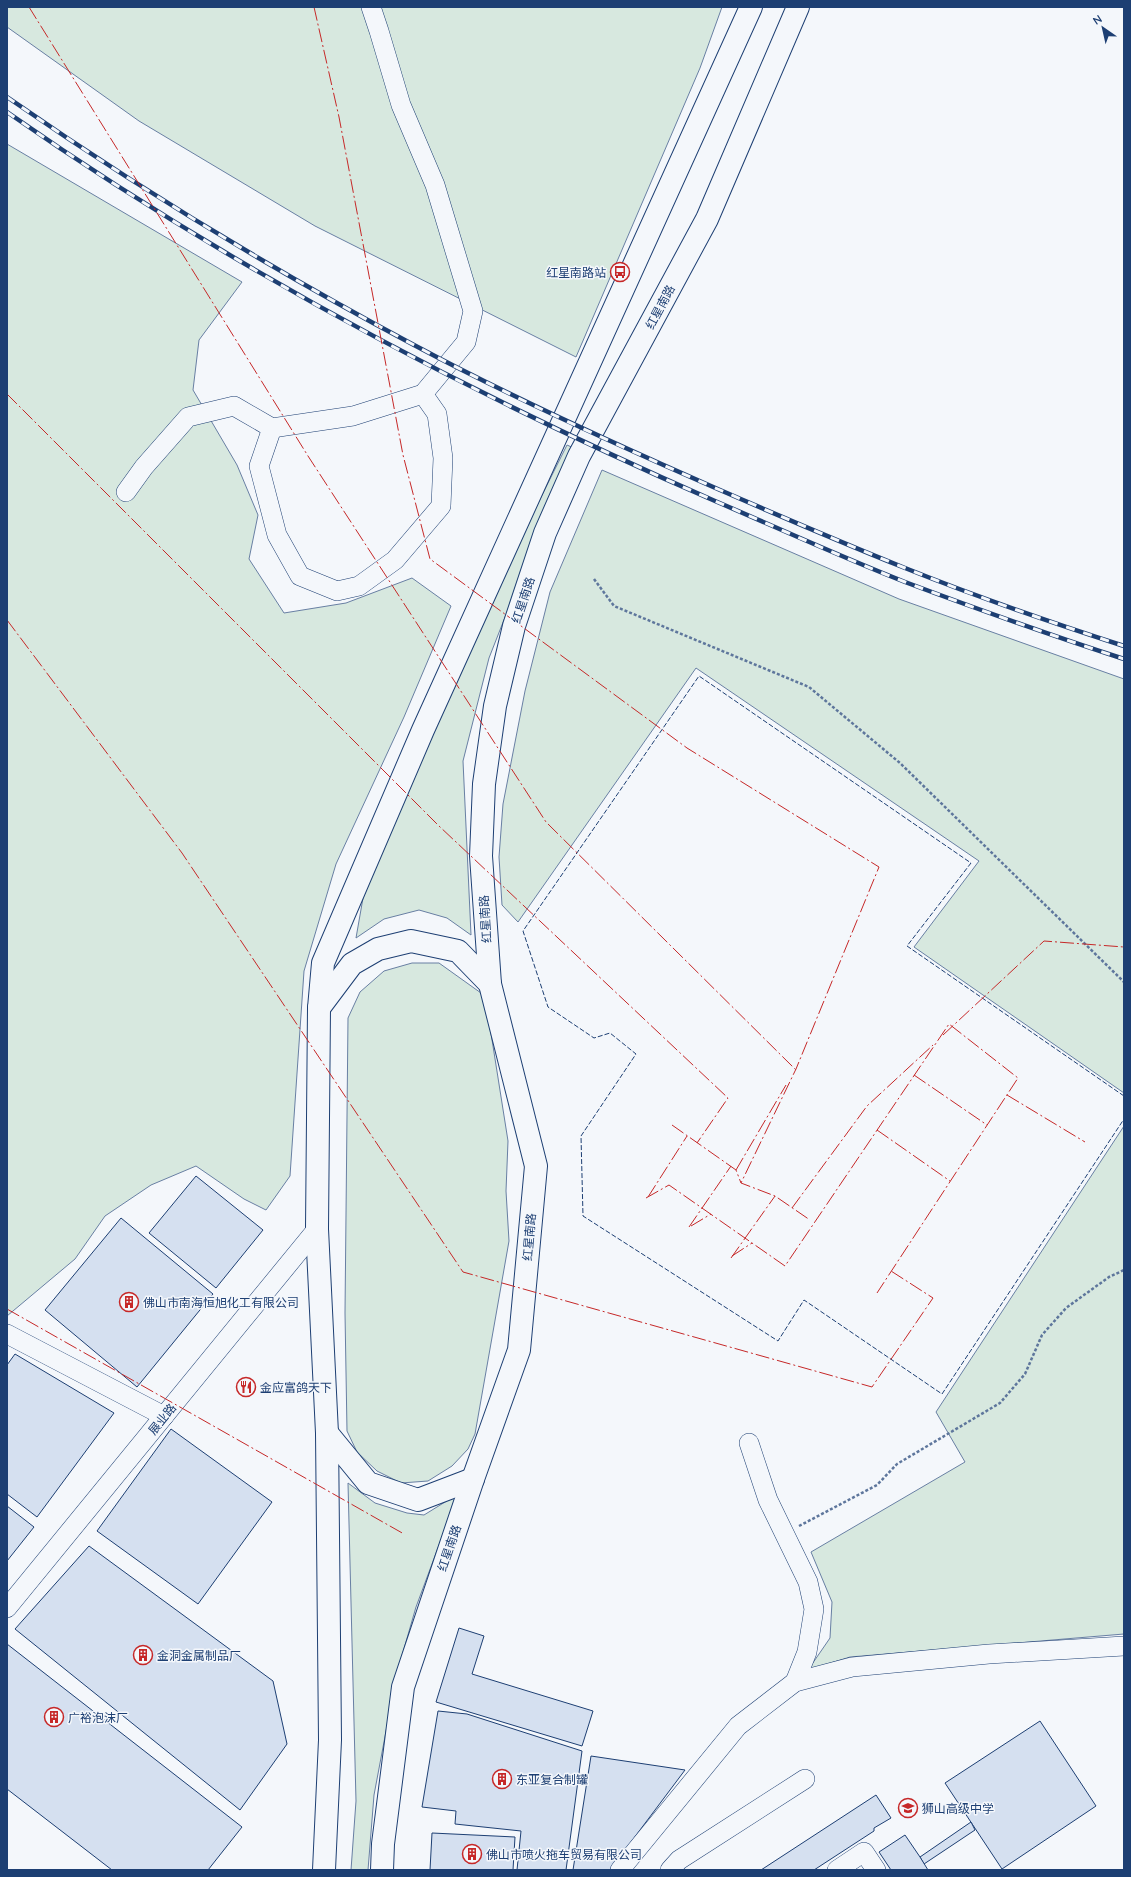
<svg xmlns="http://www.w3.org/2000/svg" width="1131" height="1877" viewBox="0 0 1131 1877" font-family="Quicksand,'Noto Sans SC',sans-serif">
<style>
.green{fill:#d7e8df;stroke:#687fa3}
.building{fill:#d5e0f0;stroke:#1d3f73}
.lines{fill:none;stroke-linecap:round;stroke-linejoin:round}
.minor-casing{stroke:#1d3f73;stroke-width:20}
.major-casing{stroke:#1d3f73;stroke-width:24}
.path{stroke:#5e769c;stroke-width:2.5;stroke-dasharray:3 2;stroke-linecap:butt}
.minor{stroke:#f4f7fb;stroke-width:19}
.major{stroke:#f4f7fb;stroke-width:22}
.rail-casing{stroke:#1d3f73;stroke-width:4.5}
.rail{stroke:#f4f7fb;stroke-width:3;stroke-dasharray:9;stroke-linecap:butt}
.fence{stroke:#1d3f73;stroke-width:1;stroke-dasharray:5 2;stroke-linecap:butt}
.power{stroke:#c62828;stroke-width:1;stroke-dasharray:14 3 2 3;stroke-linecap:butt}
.labels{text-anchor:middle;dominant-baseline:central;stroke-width:3;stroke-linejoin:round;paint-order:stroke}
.poi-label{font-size:12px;fill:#1d3f73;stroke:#f4f7fb;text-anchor:start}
.street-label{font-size:12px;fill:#1d3f73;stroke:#f4f7fb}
</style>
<rect width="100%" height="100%" fill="#f4f7fb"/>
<g class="green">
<polygon points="7,7 722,7 700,68 576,357 315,226 139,121 7,27"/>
<polygon points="7,144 242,282 199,340 193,390 237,465 258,515 249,559 284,613 346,603 412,578 451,606 404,717 336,864 304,971 290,1176 266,1210 244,1199 196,1166 151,1185 105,1216 75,1259 7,1316"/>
<polygon points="567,445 576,449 531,551 489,658 463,761 471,935 447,918 419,910 384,919 356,938 363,898 420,755 510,559"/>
<polygon points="602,470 899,599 1124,679 1124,1093 914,947 979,861 696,668 518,922 502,905 499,857 503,804 525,691 550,592"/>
<polygon points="412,963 439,963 481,993 487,1008 508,1141 506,1191 509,1241 475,1434 468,1449 452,1466 428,1481 401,1483 377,1471 357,1452 347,1431 345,1313 348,1018 360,992 384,971"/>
<polygon points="1124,1126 1124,1634 850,1657 808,1670 830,1638 832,1602 811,1552 965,1462 936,1412"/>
<polygon points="348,1483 375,1503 407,1513 424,1515 458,1494 416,1607 397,1673 374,1795 368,1870 351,1870 356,1801"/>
</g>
<g class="building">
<polygon points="196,1176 263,1230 216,1288 149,1233"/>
<polygon points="121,1218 213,1294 137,1387 45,1310"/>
<polygon points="15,1354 114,1413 37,1517 7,1494 7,1365"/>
<polygon points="171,1429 272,1502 198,1604 97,1531"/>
<polygon points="7,1506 34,1527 7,1561"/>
<polygon points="89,1546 273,1681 287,1744 240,1810 15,1629"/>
<polygon points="459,1628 484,1636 472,1674 593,1711 582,1746 436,1702"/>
<polygon points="7,1644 242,1827 208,1870 112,1870 7,1789"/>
<polygon points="438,1711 467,1714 582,1751 566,1870 517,1870 521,1831 455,1824 456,1811 422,1807"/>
<polygon points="1040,1721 1096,1806 1002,1869 945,1783"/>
<polygon points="591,1756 685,1770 610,1870 573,1870"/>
<polygon points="876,1795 891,1818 874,1828 874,1831 814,1870 761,1870"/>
<polygon points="971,1822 975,1830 924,1864 920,1857"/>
<polygon points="432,1833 515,1837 513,1870 430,1870"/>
<polygon points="905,1835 920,1857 928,1870 891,1870 879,1852"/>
</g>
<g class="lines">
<g class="minor-casing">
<g id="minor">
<polyline points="272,428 259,466 277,535 300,576 337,591 359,586 395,560 441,506 443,458 437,414 423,394"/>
<polyline points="126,492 144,467 188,417 234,406 272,428 353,416 423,394 466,342 473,311 435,185 401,105 379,31 371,7"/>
<polyline points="7,1334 164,1416"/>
<polyline points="749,1443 768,1500 808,1582 814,1609 807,1652 795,1682"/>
<polyline points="7,1608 317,1229"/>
<polyline points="620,1870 738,1726 795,1682 852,1667 989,1654 1124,1646"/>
<polyline points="670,1870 679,1860 805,1779"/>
<polyline points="837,1870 864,1852 876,1870"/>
</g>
</g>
<g class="major-casing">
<g id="major">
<polyline points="319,1008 352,964 378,949 411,941 458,951 490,984"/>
<polyline points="327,1433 368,1483 418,1500 473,1479"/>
<polyline points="324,1870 330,1740 327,1433 317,1229 319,1008 323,963 423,730 751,7"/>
<polyline points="382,1870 383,1844 403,1687 473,1479 519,1350 536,1166 490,984 481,856 484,784 495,706 514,626 545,533 579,456 707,219 798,7"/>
</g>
</g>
<g class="path">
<polyline points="594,579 614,606 809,687 900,763 1124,982"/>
<polyline points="799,1526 877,1485 897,1464 1000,1403 1025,1374 1042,1335 1066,1308 1109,1277 1124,1270"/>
</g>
<use href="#minor" class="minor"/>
<use href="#major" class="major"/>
<g class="rail-casing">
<g id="rail">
<path d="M7,97C138,188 273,270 414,345C513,398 617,445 720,490C782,517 843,543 905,568C977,597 1050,622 1124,646"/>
<path d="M7,112C229,267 467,393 715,501C778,528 841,557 905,582C977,609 1050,635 1124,659"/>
</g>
</g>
<use href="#rail" class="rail"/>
<polyline class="fence" points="1124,1096 907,946 971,863 699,676 523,931 548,1007 594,1038 610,1033 636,1054 581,1136 583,1216 778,1341 804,1300 942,1394 1124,1119"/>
<g class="power">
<polyline points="29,7 308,456 546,822 796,1070"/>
<polyline points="314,7 339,117 403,455 430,559 687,748 879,867 796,1069 741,1183"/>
<polyline points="7,394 439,826 728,1098 697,1143"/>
<polyline points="7,620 182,853 463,1272 872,1387 933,1298 891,1271"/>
<polyline points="943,1035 1044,941 1124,947"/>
<polyline points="914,1075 987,1125"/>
<polyline points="1007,1095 1085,1142"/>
<polyline points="672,1125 736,1170 741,1183 775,1196 810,1220"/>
<polyline points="877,1130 950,1181"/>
<polyline points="736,1170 786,1085"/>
<polyline points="648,1197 687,1136"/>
<polyline points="646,1198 669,1185 785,1266 949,1024 1018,1078 877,1293"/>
<polyline points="792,1208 867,1106 933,1045"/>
<polyline points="691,1226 711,1214"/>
<polyline points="689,1227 731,1166"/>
<polyline points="732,1256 752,1243"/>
<polyline points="731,1258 775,1196"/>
<polyline points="7,1309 404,1534"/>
</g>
</g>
<defs>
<g id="bus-ring" transform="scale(1)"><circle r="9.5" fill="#f4f7fb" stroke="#c62828" stroke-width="1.5"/><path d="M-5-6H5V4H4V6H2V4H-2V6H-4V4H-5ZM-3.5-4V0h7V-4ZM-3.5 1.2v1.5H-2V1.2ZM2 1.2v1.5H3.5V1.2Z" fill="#c62828"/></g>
<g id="building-ring" transform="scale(1)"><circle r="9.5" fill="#f4f7fb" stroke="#c62828" stroke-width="1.5"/><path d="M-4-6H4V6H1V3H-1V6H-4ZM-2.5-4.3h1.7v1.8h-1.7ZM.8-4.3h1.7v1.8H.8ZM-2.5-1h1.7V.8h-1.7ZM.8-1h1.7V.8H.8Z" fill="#c62828"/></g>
<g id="restaurant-ring" transform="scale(1)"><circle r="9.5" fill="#f4f7fb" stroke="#c62828" stroke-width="1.5"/><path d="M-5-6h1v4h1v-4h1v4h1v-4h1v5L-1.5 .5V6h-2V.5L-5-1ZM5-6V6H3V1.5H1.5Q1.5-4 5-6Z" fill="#c62828"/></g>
<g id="school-ring" transform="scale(1)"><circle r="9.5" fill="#f4f7fb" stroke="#c62828" stroke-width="1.5"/><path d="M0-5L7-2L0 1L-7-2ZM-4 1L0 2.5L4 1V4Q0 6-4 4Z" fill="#c62828"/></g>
</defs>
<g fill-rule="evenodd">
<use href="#bus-ring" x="620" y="272"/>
<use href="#building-ring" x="129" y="1302"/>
<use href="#restaurant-ring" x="246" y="1387"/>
<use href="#building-ring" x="143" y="1655"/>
<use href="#building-ring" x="54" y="1717"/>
<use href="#building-ring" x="502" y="1779"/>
<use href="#school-ring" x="908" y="1808"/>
<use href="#building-ring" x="472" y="1854"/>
</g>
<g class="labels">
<g class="poi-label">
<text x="606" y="272" text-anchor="end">红星南路站</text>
<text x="143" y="1302">佛山市南海恒旭化工有限公司</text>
<text x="260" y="1387">金应富鸽天下</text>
<text x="157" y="1655">金洞金属制品厂</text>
<text x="68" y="1717">广裕泡沫厂</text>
<text x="516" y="1779">东亚复合制罐</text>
<text x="922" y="1808">狮山高级中学</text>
<text x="486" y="1854">佛山市喷火拖车贸易有限公司</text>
</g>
<g class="street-label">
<text transform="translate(660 307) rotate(-62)">红星南路</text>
<text transform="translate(523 600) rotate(-72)">红星南路</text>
<text transform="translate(485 919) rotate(-94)">红星南路</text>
<text transform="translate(529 1237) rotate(-85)">红星南路</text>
<text transform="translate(162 1419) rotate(-51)">展业路</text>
<text transform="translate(449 1548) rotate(-71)">红星南路</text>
</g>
</g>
<rect width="1131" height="1877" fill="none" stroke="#1d3f73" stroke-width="16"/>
<g transform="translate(1103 28) rotate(326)" stroke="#f4f7fb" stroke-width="3" paint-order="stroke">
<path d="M0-3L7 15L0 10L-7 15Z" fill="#1d3f73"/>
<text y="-6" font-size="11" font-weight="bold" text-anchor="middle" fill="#1d3f73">N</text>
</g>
</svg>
